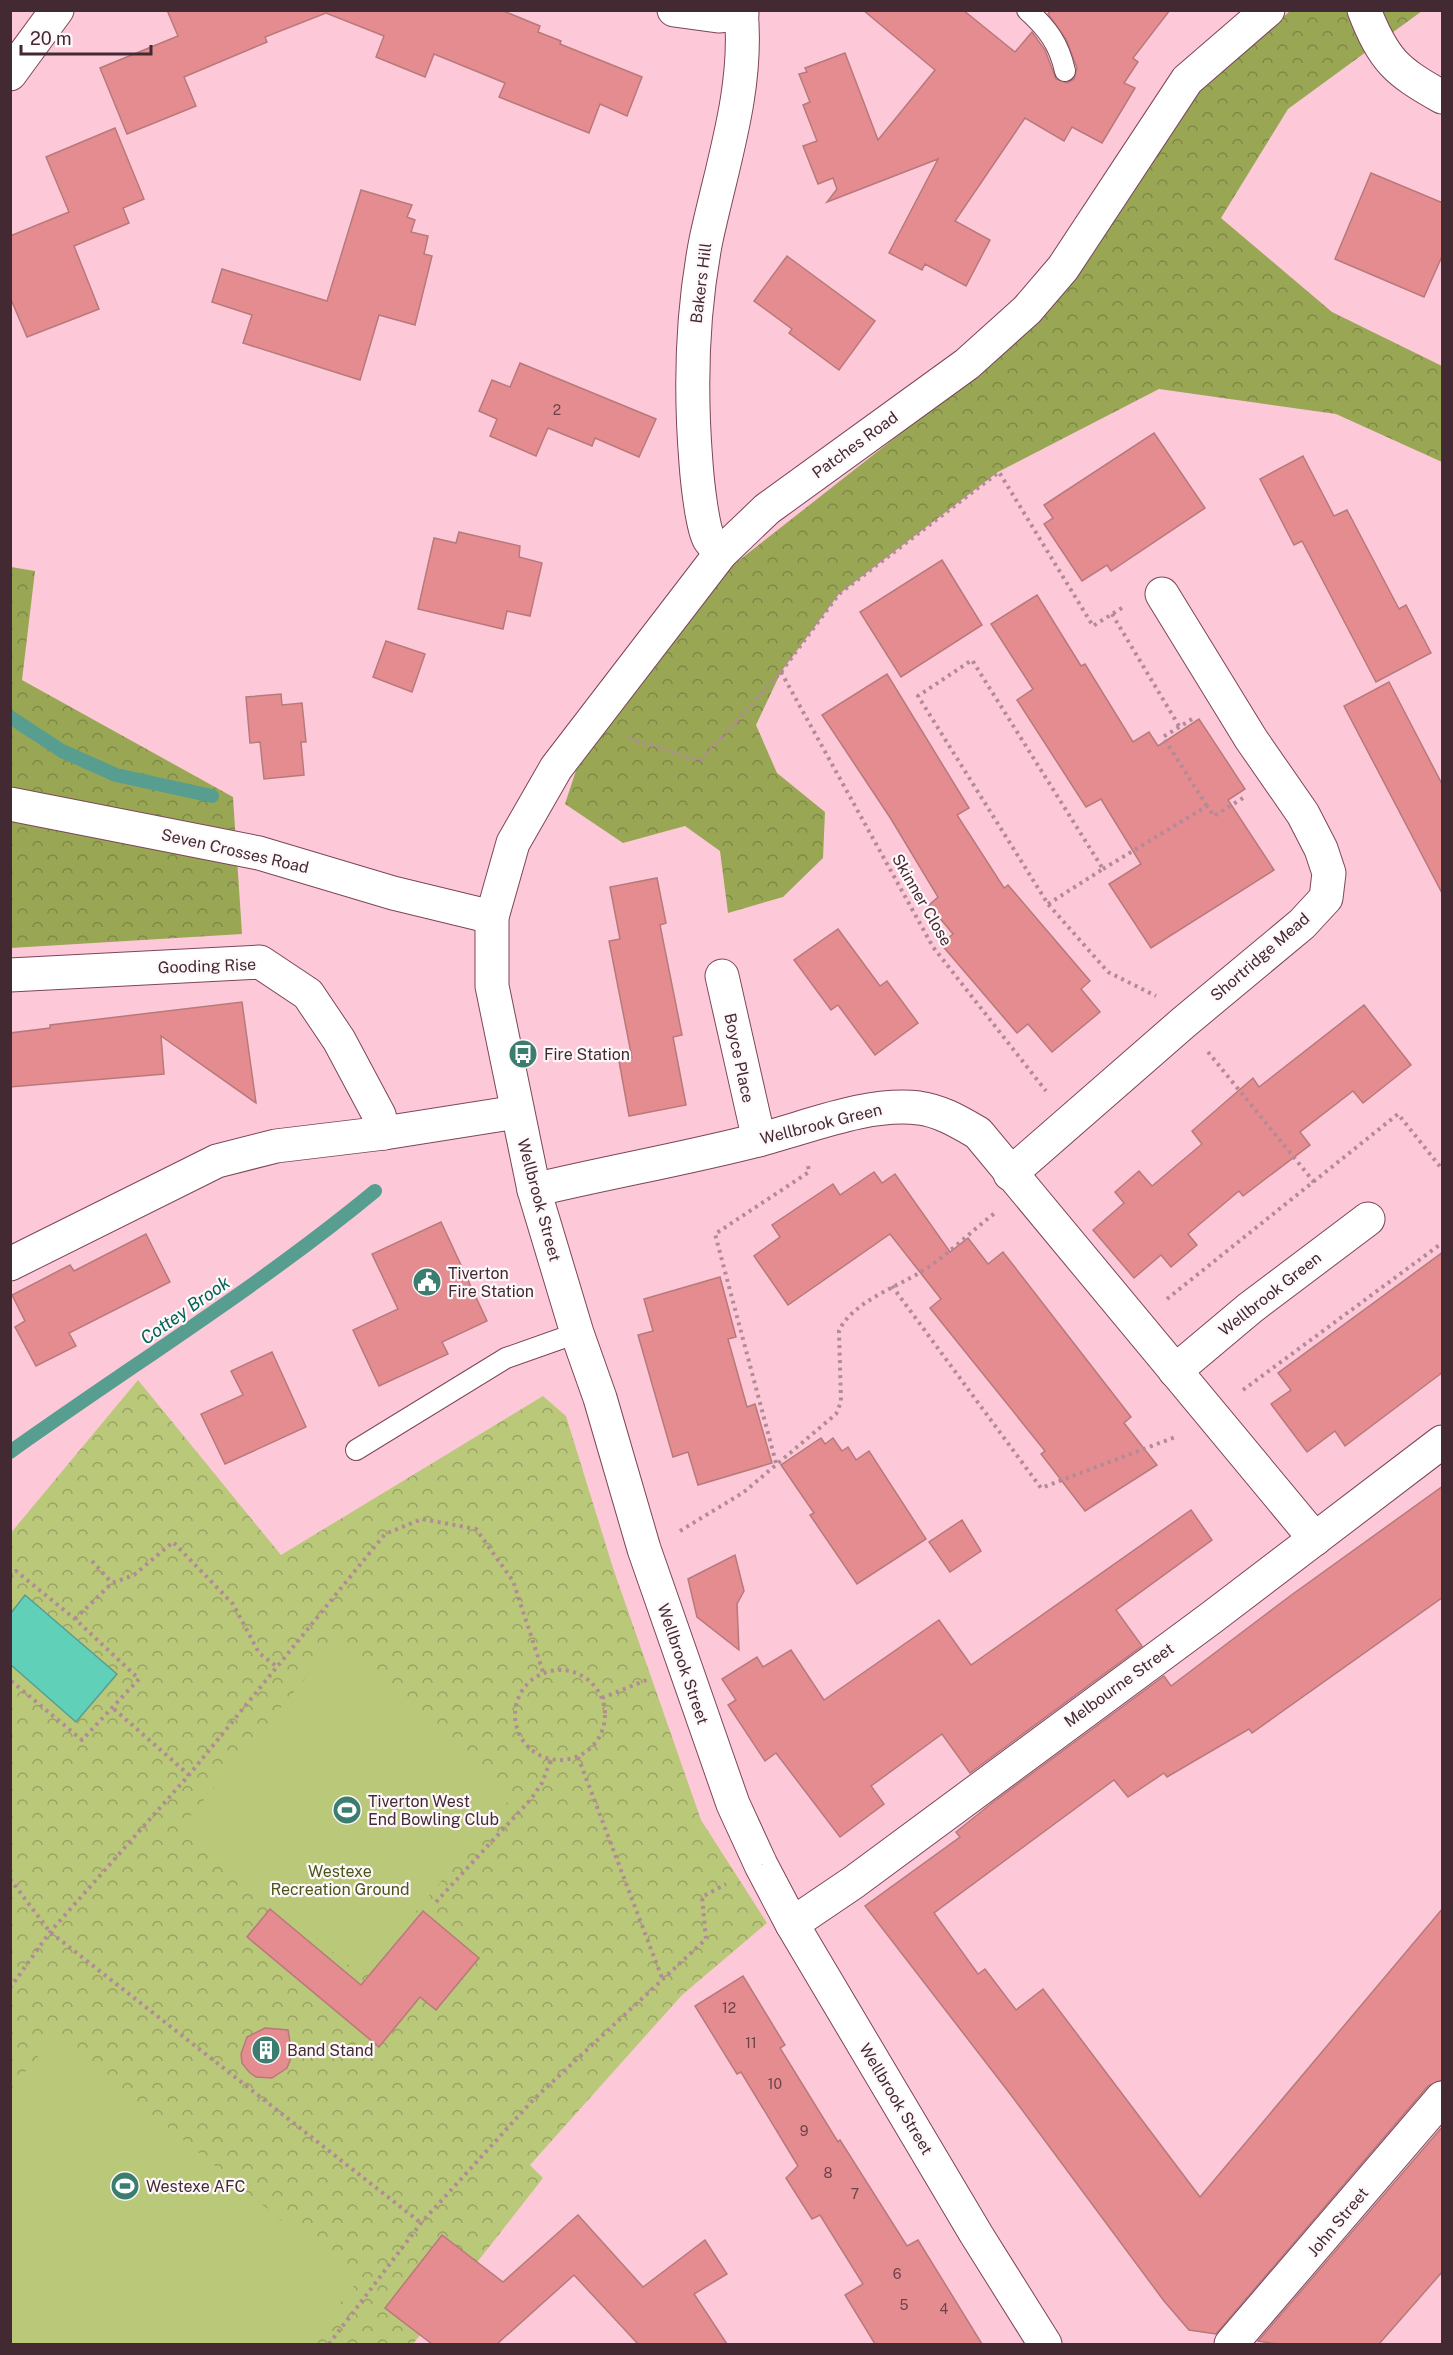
<svg xmlns="http://www.w3.org/2000/svg" width="1453" height="2355" viewBox="0 0 1453 2355" font-family="'Public Sans',sans-serif">
<style>
.forest{fill:url(#forest-crowns)}
.park{fill:url(#park-crowns)}
.pitch{fill:#bac87a}
.water{fill:#61d0b9;stroke:#589e90;stroke-width:1.5}
.lines{fill:none;stroke-linecap:round;stroke-linejoin:round}
.stream{stroke:#589e90;stroke-width:14}
.building{fill:#e58c90;stroke:#b8797b;stroke-width:1.5}
.lane-casing{stroke:#7c4659;stroke-width:22}
.street-casing{stroke:#7c4659;stroke-width:35}
.path{stroke:#b38a97;stroke-width:4;stroke-dasharray:3 4.5;stroke-linecap:butt}
.lane{stroke:#fff;stroke-width:20}
.street{stroke:#fff;stroke-width:33}
.labels{text-anchor:middle;dominant-baseline:central;stroke-width:4.5;stroke-linejoin:round;paint-order:stroke}
.number-label{font-size:14px;fill:#6c424a}
.street-label{font-size:16px;fill:#432a32;stroke:#fff8fa}
.poi-label{font-size:16px;fill:#432a32;stroke:#fff8fa;text-anchor:start}
.park-label{font-size:16px;fill:#4b5519;stroke:#fff8fa}
.water-label{font-size:18px;font-style:italic;fill:#006354;stroke:#fff8fa}
</style>
<defs>
<pattern id="forest-crowns" width="20" height="18" patternUnits="userSpaceOnUse" patternTransform="scale(1.5)"><rect width="20" height="18" fill="#99a755"/><path d="M2 6a3 3 0 1 1 6 0M12 15a3 3 0 1 1 6 0" fill="none" stroke="#7e8847"/></pattern>
<pattern id="park-crowns" width="20" height="18" patternUnits="userSpaceOnUse" patternTransform="scale(1.5)"><rect width="20" height="18" fill="#bac87a"/><path d="M2 6a3 3 0 1 1 6 0M12 15a3 3 0 1 1 6 0" fill="none" stroke="#99a365"/></pattern>
</defs>
<rect width="100%" height="100%" fill="#fdc9d9"/>
<g class="forest">
<polygon points="1290,11 1422,11 1288,109 1221,218 1332,312 1442,366 1442,462 1336,414 1159,389 998,472 839,594 781,672 756,725 777,773 825,812 823,858 783,897 728,913 720,851 685,826 623,843 565,804 591,725 728,569 980,371 1189,101"/>
<polygon points="11,567 35,571 22,680 233,797 242,934 11,948"/>
</g>
<polygon class="park" points="138,1380 281,1555 543,1396 566,1416 613,1568 701,1820 767,1923 682,1995 530,2165 543,2178 413,2344 11,2344 10,1534"/>
<g class="pitch">
<polygon points="333,1645 513,1795 362,1976 182,1826"/>
<polygon points="55,2035 357,2282 307,2344 11,2344 11,2090"/>
</g>
<polygon class="water" points="25,1595 117,1674 76,1722 11,1665 11,1613"/>
<g class="lines">
<g class="stream">
<polyline points="10,717 62,751 116,775 212,796"/>
<path d="M10,1452C132,1365 260,1286 375,1191"/>
</g>
</g>
<g class="building">
<polygon points="167,10 501,10 540,26 538,32 561,41 560,44 642,77 627,116 600,104 589,133 499,97 505,83 434,54 425,77 376,57 384,36 326,13 265,37 267,42 184,77 196,106 127,134 100,68 178,36"/>
<polygon points="863,10 963,10 1015,52 1032,32 1045,50 1056,79 1067,83 1074,79 1077,68 1066,39 1048,14 1051,10 1170,10 1133,58 1138,62 1124,83 1135,88 1102,143 1072,127 1064,141 1025,118 955,221 990,240 966,286 925,264 922,270 889,253 938,159 827,202 837,189 833,178 818,184 803,146 817,141 803,105 810,102 799,74 807,72 805,68 845,53 878,140 935,70"/>
<polygon points="115,128 144,199 123,208 129,223 74,246 99,309 27,337 10,297 10,236 69,212 46,157"/>
<polygon points="1371,173 1443,203 1443,254 1424,297 1335,259"/>
<polygon points="361,190 412,205 407,217 415,220 411,232 428,236 424,254 432,256 415,325 379,315 360,380 243,343 252,315 212,302 222,269 327,301"/>
<polygon points="787,256 875,321 839,370 789,333 792,329 754,301"/>
<polygon points="520,363 656,419 639,457 595,438 592,446 548,428 536,456 490,436 497,419 479,411 492,380 510,387"/>
<polygon points="1154,433 1205,508 1111,571 1107,565 1082,581 1044,524 1053,518 1044,505"/>
<polygon points="1303,456 1334,516 1347,510 1399,609 1406,605 1431,653 1376,682 1302,541 1294,545 1260,479"/>
<polygon points="459,532 520,546 519,557 542,563 530,616 507,611 503,629 418,609 434,538 456,543"/>
<polygon points="942,560 982,625 901,677 860,612"/>
<polygon points="1037,595 1081,666 1085,664 1133,742 1149,732 1158,746 1199,719 1245,789 1228,800 1274,870 1151,948 1109,884 1141,864 1101,799 1086,807 1017,700 1033,689 991,624"/>
<polygon points="386,641 425,654 412,692 373,677"/>
<polygon points="887,674 969,808 957,815 1004,888 1008,885 1090,981 1081,989 1100,1012 1052,1052 1028,1024 1017,1033 941,944 953,934 929,905 938,897 891,819 822,715"/>
<polygon points="1389,682 1443,786 1443,895 1344,706"/>
<polygon points="281,694 282,705 302,703 306,742 301,742 304,775 264,779 260,742 250,743 246,697"/>
<polygon points="657,878 666,923 660,925 682,1035 673,1037 686,1105 629,1116 619,1061 632,1058 609,941 620,939 610,887"/>
<polygon points="838,929 880,986 887,981 918,1023 875,1055 838,1005 831,1010 794,960"/>
<polygon points="242,1002 256,1103 161,1036 164,1074 10,1087 10,1033 50,1028 50,1025"/>
<polygon points="1364,1005 1411,1065 1363,1103 1353,1091 1300,1132 1310,1145 1243,1196 1239,1191 1188,1234 1197,1245 1171,1267 1161,1255 1134,1278 1093,1230 1124,1203 1115,1192 1139,1171 1152,1186 1202,1144 1192,1131 1253,1078 1259,1087"/>
<polygon points="874,1172 882,1183 895,1174 950,1252 968,1238 988,1264 1003,1252 1131,1417 1124,1423 1157,1465 1085,1511 1041,1454 1045,1451 930,1308 941,1299 890,1234 788,1305 754,1256 780,1237 772,1225 833,1184 840,1195"/>
<polygon points="441,1222 487,1321 442,1342 448,1354 379,1386 353,1330 398,1309 372,1254"/>
<polygon points="146,1234 170,1282 69,1333 76,1346 36,1366 15,1327 25,1321 12,1295 70,1265 74,1271"/>
<polygon points="1443,1252 1443,1372 1345,1446 1335,1431 1307,1452 1271,1404 1291,1390 1278,1373"/>
<polygon points="720,1277 736,1337 728,1339 747,1407 755,1404 772,1463 698,1485 688,1452 673,1457 638,1335 653,1331 644,1299"/>
<polygon points="272,1352 306,1427 225,1464 201,1414 243,1395 231,1371"/>
<polygon points="821,1438 825,1444 833,1438 842,1451 848,1447 856,1460 869,1451 926,1539 857,1584 810,1515 814,1513 781,1465"/>
<polygon points="1443,1486 1443,1597 1252,1733 1249,1729 1167,1777 1164,1773 1128,1797 1114,1780 934,1913 978,1974 985,1969 1016,2010 1043,1989 1200,2197 1443,1908 1443,2080 1428,2086 1216,2334 1189,2330 1164,2301 1011,2095 865,1906 960,1837 956,1832 992,1803 1164,1676 1171,1686 1290,1596"/>
<polygon points="1191,1510 1212,1540 1116,1610 1142,1646 970,1773 942,1734 871,1786 884,1804 840,1837 776,1753 765,1761 728,1705 736,1700 722,1679 757,1657 763,1667 791,1650 824,1700 939,1620 971,1665"/>
<polygon points="962,1520 981,1551 950,1572 929,1542"/>
<polygon points="735,1555 744,1591 737,1604 739,1650 697,1617 688,1579"/>
<polygon points="270,1909 361,1985 423,1911 479,1958 436,2010 420,1997 379,2047 247,1937"/>
<polygon points="743,1976 785,2045 780,2048 838,2142 840,2140 907,2246 918,2240 982,2344 875,2344 845,2295 863,2284 820,2215 812,2219 786,2178 798,2166 741,2072 737,2074 695,2006"/>
<polygon points="265,2028 288,2030 292,2055 287,2068 272,2078 256,2077 249,2072 242,2063 241,2054 247,2037"/>
<polygon points="1443,2126 1443,2271 1379,2344 1277,2344 1258,2341"/>
<polygon points="578,2215 643,2287 705,2240 727,2274 694,2294 727,2344 638,2344 574,2275 497,2344 432,2344 385,2308 442,2235 503,2282"/>
</g>
<g class="lines">
<g class="lane-casing">
<g id="lane">
<path d="M1027,10C1048,29 1059,44 1065,71"/>
<polyline points="356,1450 506,1358 577,1333"/>
</g>
</g>
<g class="street-casing">
<g id="street">
<polyline points="674,10 718,16 742,14"/>
<path d="M1364,10C1384,61 1396,71 1442,97"/>
<polyline points="10,74 57,10"/>
<path d="M721,553C717,548 712,544 709,539C702,527 697,478 696,463C690,389 692,312 706,240C722,165 749,88 741,10"/>
<polyline points="10,804 259,853 393,893 492,917"/>
<polyline points="10,975 260,962 308,994 339,1040 379,1115 384,1133"/>
<polyline points="722,976 759,1140"/>
<polyline points="1010,1174 1183,1023 1302,924 1326,898 1329,873 1321,849 1303,814 1251,739 1162,594"/>
<path d="M534,1190C609,1172 684,1159 758,1140C809,1127 866,1102 919,1108C941,1111 959,1122 978,1133L1315,1539"/>
<polyline points="10,1264 217,1161 276,1146 384,1133 517,1112"/>
<polyline points="1175,1371 1250,1308 1368,1219"/>
<polyline points="792,1924 854,1882 1211,1618 1442,1442"/>
<polyline points="1045,2344 976,2234 792,1924 761,1865 733,1804 644,1549 600,1398 577,1333 534,1190 492,986 492,917 513,843 556,768 721,553 767,509 967,364 1027,310 1063,268 1187,80 1268,10"/>
<polyline points="1231,2344 1442,2098"/>
</g>
</g>
<g class="path">
<polyline points="1112,614 1179,726"/>
<polyline points="781,672 933,947 1046,1091"/>
<polyline points="1192,719 1163,737 1207,806"/>
<polyline points="629,738 700,761 781,672 839,594 999,472 1093,626 1125,606"/>
<polyline points="1103,869 1207,806 1214,816 1243,798"/>
<polyline points="1048,904 1103,869 972,660 918,696 1048,904 1108,972 1156,996"/>
<polyline points="1208,1052 1314,1182"/>
<polyline points="892,1286 1041,1488 1178,1436"/>
<polyline points="1167,1299 1398,1114 1442,1169"/>
<polyline points="1243,1390 1442,1243"/>
<polyline points="776,1463 715,1234 809,1172 808,1166"/>
<path d="M680,1531L744,1492L836,1414L841,1402L839,1331C850,1304 896,1287 919,1273C946,1257 970,1232 995,1213"/>
<polyline points="92,1561 112,1583"/>
<polyline points="10,1577 16,1571 75,1619 139,1679 82,1740 10,1680"/>
<polyline points="75,1619 112,1583 134,1575 173,1542 233,1604 259,1653 276,1666"/>
<circle cx="560" cy="1715" r="45"/>
<polyline points="602,1698 649,1679"/>
<polyline points="114,1709 189,1775"/>
<polyline points="578,1757 662,1978"/>
<polyline points="10,1879 50,1932 421,2223"/>
<polyline points="436,1902 531,1799 542,1783 551,1759"/>
<polyline points="10,1988 50,1932 189,1775 385,1534 422,1519 476,1529 513,1581 543,1672"/>
<polyline points="329,2344 421,2223 533,2100 706,1939 702,1897 726,1884"/>
</g>
<use href="#lane" class="lane"/>
<use href="#street" class="street"/>
</g>
<defs>
<g id="bus-disc" transform="scale(1.5)"><circle r="9.5" fill="#3b7e6f" stroke="#fff8fa"/><path d="M-5-6H5V4H4V6H2V4H-2V6H-4V4H-5ZM-3.5-4V0h7V-4ZM-3.5 1.2v1.5H-2V1.2ZM2 1.2v1.5H3.5V1.2Z" fill="#fff"/></g>
<g id="civic-disc" transform="scale(1.5)"><circle r="9.5" fill="#3b7e6f" stroke="#fff8fa"/><path d="M-.6-6.5H3V-4.5H.6V-3L4-1V1h2V6H-6V1h2V-1L-.6-3ZM-1.2 2.5V6h2.4V2.5Z" fill="#fff"/></g>
<g id="stadium-disc" transform="scale(1.5)"><circle r="9.5" fill="#3b7e6f" stroke="#fff8fa"/><path d="M0-5a6.5 5 0 1 0 0 10a6.5 5 0 1 0 0-10ZM-3.5-1.8h7v3.6h-7Z" fill="#fff"/></g>
<g id="building-disc" transform="scale(1.5)"><circle r="9.5" fill="#3b7e6f" stroke="#fff8fa"/><path d="M-4-6H4V6H1V3H-1V6H-4ZM-2.5-4.3h1.7v1.8h-1.7ZM.8-4.3h1.7v1.8H.8ZM-2.5-1h1.7V.8h-1.7ZM.8-1h1.7V.8H.8Z" fill="#fff"/></g>
</defs>
<g fill-rule="evenodd">
<use href="#bus-disc" x="523" y="1054"/>
<use href="#civic-disc" x="427" y="1282"/>
<use href="#stadium-disc" x="347" y="1810"/>
<use href="#building-disc" x="266" y="2050"/>
<use href="#stadium-disc" x="125" y="2186"/>
</g>
<g class="labels">
<g class="number-label">
<text x="557" y="410">2</text>
<text x="729" y="2008">12</text>
<text x="751" y="2043">11</text>
<text x="775" y="2084">10</text>
<text x="804" y="2131">9</text>
<text x="828" y="2173">8</text>
<text x="855" y="2194">7</text>
<text x="897" y="2274">6</text>
<text x="904" y="2305">5</text>
<text x="944" y="2309">4</text>
</g>
<g class="street-label">
<text transform="translate(701 283) rotate(-83)">Bakers Hill</text>
<text transform="translate(855 445) rotate(-36)">Patches Road</text>
<text transform="translate(235 851) rotate(13)">Seven Crosses Road</text>
<text transform="translate(922 900) rotate(60)">Skinner Close</text>
<text transform="translate(1260 957) rotate(-41)">Shortridge Mead</text>
<text transform="translate(207 966) rotate(-2)">Gooding Rise</text>
<text transform="translate(739 1058) rotate(78)">Boyce Place</text>
<text transform="translate(821 1124) rotate(-14)">Wellbrook Green</text>
<text transform="translate(539 1200) rotate(75)">Wellbrook Street</text>
<text transform="translate(1270 1294) rotate(-38)">Wellbrook Green</text>
<text transform="translate(683 1664) rotate(71)">Wellbrook Street</text>
<text transform="translate(1119 1685) rotate(-36)">Melbourne Street</text>
<text transform="translate(896 2099) rotate(59)">Wellbrook Street</text>
<text transform="translate(1338 2222) rotate(-50)">John Street</text>
</g>
<g class="poi-label">
<text x="544" y="1054">Fire Station</text>
<text x="448" y="1273">Tiverton<tspan x="448" dy="18">Fire Station</tspan></text>
<text x="368" y="1801">Tiverton West<tspan x="368" dy="18">End Bowling Club</tspan></text>
<text x="287" y="2050">Band Stand</text>
<text x="146" y="2186">Westexe AFC</text>
</g>
<g class="park-label">
<text x="340" y="1871">Westexe<tspan x="340" dy="18">Recreation Ground</tspan></text>
</g>
<g class="water-label">
<text transform="translate(185 1310) rotate(-35)">Cottey Brook</text>
</g>
</g>
<rect width="1453" height="2355" fill="none" stroke="#432a32" stroke-width="24"/>
<path d="M21 45v9h130v-9" fill="none" stroke="#432a32" stroke-width="3"/>
<text x="30" y="45" font-size="18" fill="#432a32" stroke="#fff8fa" stroke-width="4.5" paint-order="stroke">20 m</text>
</svg>
